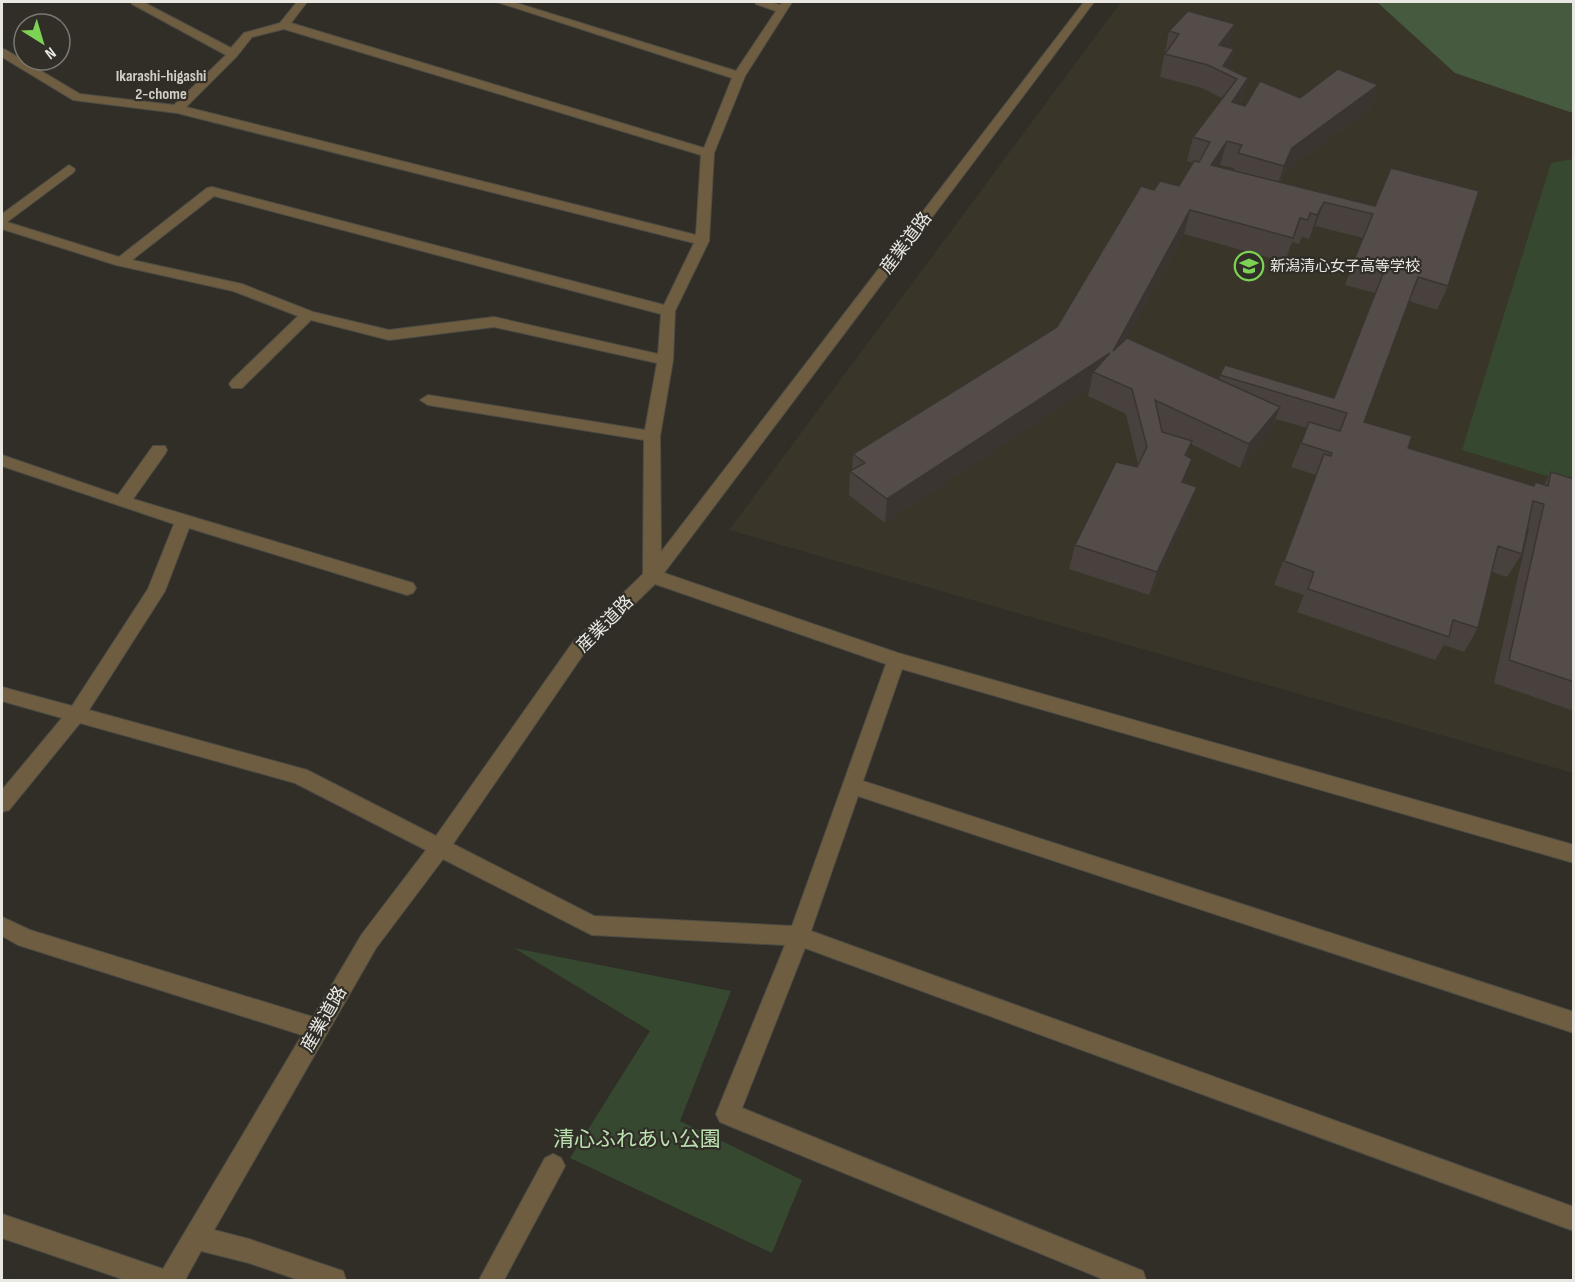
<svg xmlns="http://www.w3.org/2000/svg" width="1575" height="1282" viewBox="0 0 1575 1282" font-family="'Sofia Sans Condensed','Noto Sans JP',sans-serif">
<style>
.built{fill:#393528}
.green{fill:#364930}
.forest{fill:#465a40}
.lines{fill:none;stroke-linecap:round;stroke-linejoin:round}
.minor-casing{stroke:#4d4c45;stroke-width:2}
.minor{fill:#6e5d40;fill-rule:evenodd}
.wall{fill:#48413e;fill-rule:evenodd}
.shaded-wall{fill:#3b3532}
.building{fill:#544c48;stroke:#3b3532;stroke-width:1.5}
.labels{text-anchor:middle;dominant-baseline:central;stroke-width:4.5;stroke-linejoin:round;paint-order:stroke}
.far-poi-label{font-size:15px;fill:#e8e7e2;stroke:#302e27;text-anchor:start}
.far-neighbourhood-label{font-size:16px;font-weight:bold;fill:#d1cec6;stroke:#302e27}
.street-label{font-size:18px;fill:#e8e7e2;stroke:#302e27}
.near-park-label{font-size:21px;fill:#bbe0af;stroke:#302e27}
</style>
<rect width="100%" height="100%" fill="#302e27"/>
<polygon class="built" points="1121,2 1573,2 1573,773 729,530"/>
<g class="green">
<polygon points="1573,159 1573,484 1462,450 1551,163"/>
<polygon points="514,948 731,991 680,1121 802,1180 772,1253 570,1158 650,1031"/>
</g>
<polygon class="forest" points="1377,2 1573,2 1573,113 1455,73"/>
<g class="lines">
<g class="minor-casing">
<g id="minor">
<path d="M131,2H143L231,48L244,33L280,23L297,2H307L291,23L704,148L732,78L497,2H513L736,71L776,11L756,4L755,2H770L780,5L782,2H792L745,76L714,153L709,241L675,311L673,360L660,436L661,552L1084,2H1094L664,573L898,653L1574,845V863L902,669L863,781L1574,1012V1033L858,796L811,931L1574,1207V1231L805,948L742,1108L1143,1271L1146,1280H1105L720,1122L716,1114L785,945L592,935L443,859L376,948L214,1230L249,1239L334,1268L343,1271L346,1280H299L249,1263L201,1251L185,1280H125L2,1238V1214L163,1269L302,1035L18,945L2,936V917L30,930L313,1017L362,934L426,850L295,783L80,723L9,810L2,812V790L62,718L2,701V687L72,706L148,589L174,524L2,466V455L118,495L153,446H165L167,450L165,454L133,499L413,583L416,588L413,593L407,595L189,528L165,591L89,710L307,770L436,836L573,642L643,574L644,440L428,405L420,400L428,395L645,430L657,363L494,327L389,340L311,320L242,388H232L229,384L232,380L298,316L233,291L116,265L2,229V214L69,165L75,169L74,172L7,222L119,257L207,188L212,187L664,305L694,243L177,113L73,100L2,57V49L6,50L80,94L174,105L226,55L132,4ZM284,29L701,155L696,235L186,107L237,56L252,37ZM214,196L661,314L658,354L494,317L389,330L313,312L242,284L132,260ZM655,584L886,664L792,926L594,916L453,844L585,652Z"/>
<polygon points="553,1154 561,1158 565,1166 504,1280 479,1280 545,1158"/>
</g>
</g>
<use href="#minor" class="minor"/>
</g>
<path class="wall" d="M1169,31L1234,49L1229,68L1248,78L1242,101L1240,104L1245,106L1300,98L1378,85L1370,109L1284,172L1280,182L1375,206L1448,286L1437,310L1409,301L1364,422L1408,448L1533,486L1535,482L1544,485L1551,472L1574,479V711L1494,683L1529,528H1527L1522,554L1507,577L1492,572L1478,628L1464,652L1444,645L1435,660L1297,612L1304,595L1274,585L1316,475L1291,467L1307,428L1276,419L1271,431L1240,468L1191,444L1187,456L1185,483L1189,511L1149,595L1069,569L1075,545L1138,464L1126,414L1088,396L1090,387L885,523L849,495L850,471L852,470L853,454L1057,327L1154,190L1179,186L1193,163L1187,161L1193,137L1222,98L1202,88L1160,77ZM1220,165L1234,168L1233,171L1219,167ZM1315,226L1363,238L1345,285L1375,293L1334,398L1220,375L1219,379L1127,338L1184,234L1285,262L1292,242L1299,244L1302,237L1309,239Z"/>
<g class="shaded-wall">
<polygon points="1235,24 1229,47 1214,68 1219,45"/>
<polygon points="1234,49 1228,72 1223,66"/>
<polygon points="1248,78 1242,101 1225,126 1232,102"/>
<polygon points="1378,85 1370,109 1284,172 1276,189 1284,166 1292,148"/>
<polygon points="1227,141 1220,165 1204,189 1211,165"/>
<polygon points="1324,202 1315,226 1309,239 1317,215"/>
<polygon points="1190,210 1184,234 1107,375 1113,351"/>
<polygon points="1110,353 1093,372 1090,387 885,523 887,499"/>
<polygon points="1280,407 1271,431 1240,468 1249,444"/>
<polygon points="1192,441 1184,465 1185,455"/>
<polygon points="1192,459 1185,483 1182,482"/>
<polygon points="1197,487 1189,511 1149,595 1157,572"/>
</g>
<polygon class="building" points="1188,11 1235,24 1219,45 1234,49 1223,66 1248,78 1232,102 1245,106 1260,81 1300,98 1338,69 1378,85 1292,148 1284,166 1238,153 1242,145 1227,141 1211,165 1375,206 1391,168 1479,191 1448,286 1418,277 1364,422 1412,436 1408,448 1534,486 1535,482 1548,486 1551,472 1574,479 1574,682 1509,660 1544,504 1533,501 1522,554 1498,546 1478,628 1453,620 1449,637 1308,589 1314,572 1284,561 1324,454 1331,456 1332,453 1301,443 1309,422 1340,431 1347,413 1220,375 1225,365 1334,398 1385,269 1354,260 1373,214 1324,202 1317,215 1310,213 1308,220 1300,218 1293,238 1190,210 1113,351 1127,338 1280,407 1249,444 1155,400 1162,432 1192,441 1185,455 1192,459 1182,482 1197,487 1157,572 1075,545 1116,462 1137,467 1147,447 1132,389 1093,372 1110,353 887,499 850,471 865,463 853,454 1057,327 1141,186 1154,190 1160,181 1179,186 1194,161 1199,162 1210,142 1193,137 1237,79 1208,65 1165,54 1179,34 1169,31"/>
<defs>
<g id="school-ring" transform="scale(1.5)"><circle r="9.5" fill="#302e27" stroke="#7dd154" stroke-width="1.5"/><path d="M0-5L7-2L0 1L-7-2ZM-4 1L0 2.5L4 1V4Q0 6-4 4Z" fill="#7dd154"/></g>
</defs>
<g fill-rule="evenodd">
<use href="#school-ring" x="1249" y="266"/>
</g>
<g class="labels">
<g class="far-poi-label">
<text x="1270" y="266">新潟清心女子高等学校</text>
</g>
<g class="far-neighbourhood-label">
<text x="161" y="76">Ikarashi-higashi<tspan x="161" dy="18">2-chome</tspan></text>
</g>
<g class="street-label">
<text transform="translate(906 243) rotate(-53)">産業道路</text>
<text transform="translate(605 624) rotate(-45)">産業道路</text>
<text transform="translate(324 1019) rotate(-60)">産業道路</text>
</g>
<g class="near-park-label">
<text x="637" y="1139">清心ふれあい公園</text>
</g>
</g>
<rect width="1575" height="1282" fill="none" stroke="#e8e7e2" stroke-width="6"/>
<g transform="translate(42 42) rotate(143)"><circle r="28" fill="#302e27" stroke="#7a7872" stroke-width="1.5"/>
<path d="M0-4.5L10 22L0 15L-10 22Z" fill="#7dd154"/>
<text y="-9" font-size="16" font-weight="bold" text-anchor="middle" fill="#e8e7e2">N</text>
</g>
</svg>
